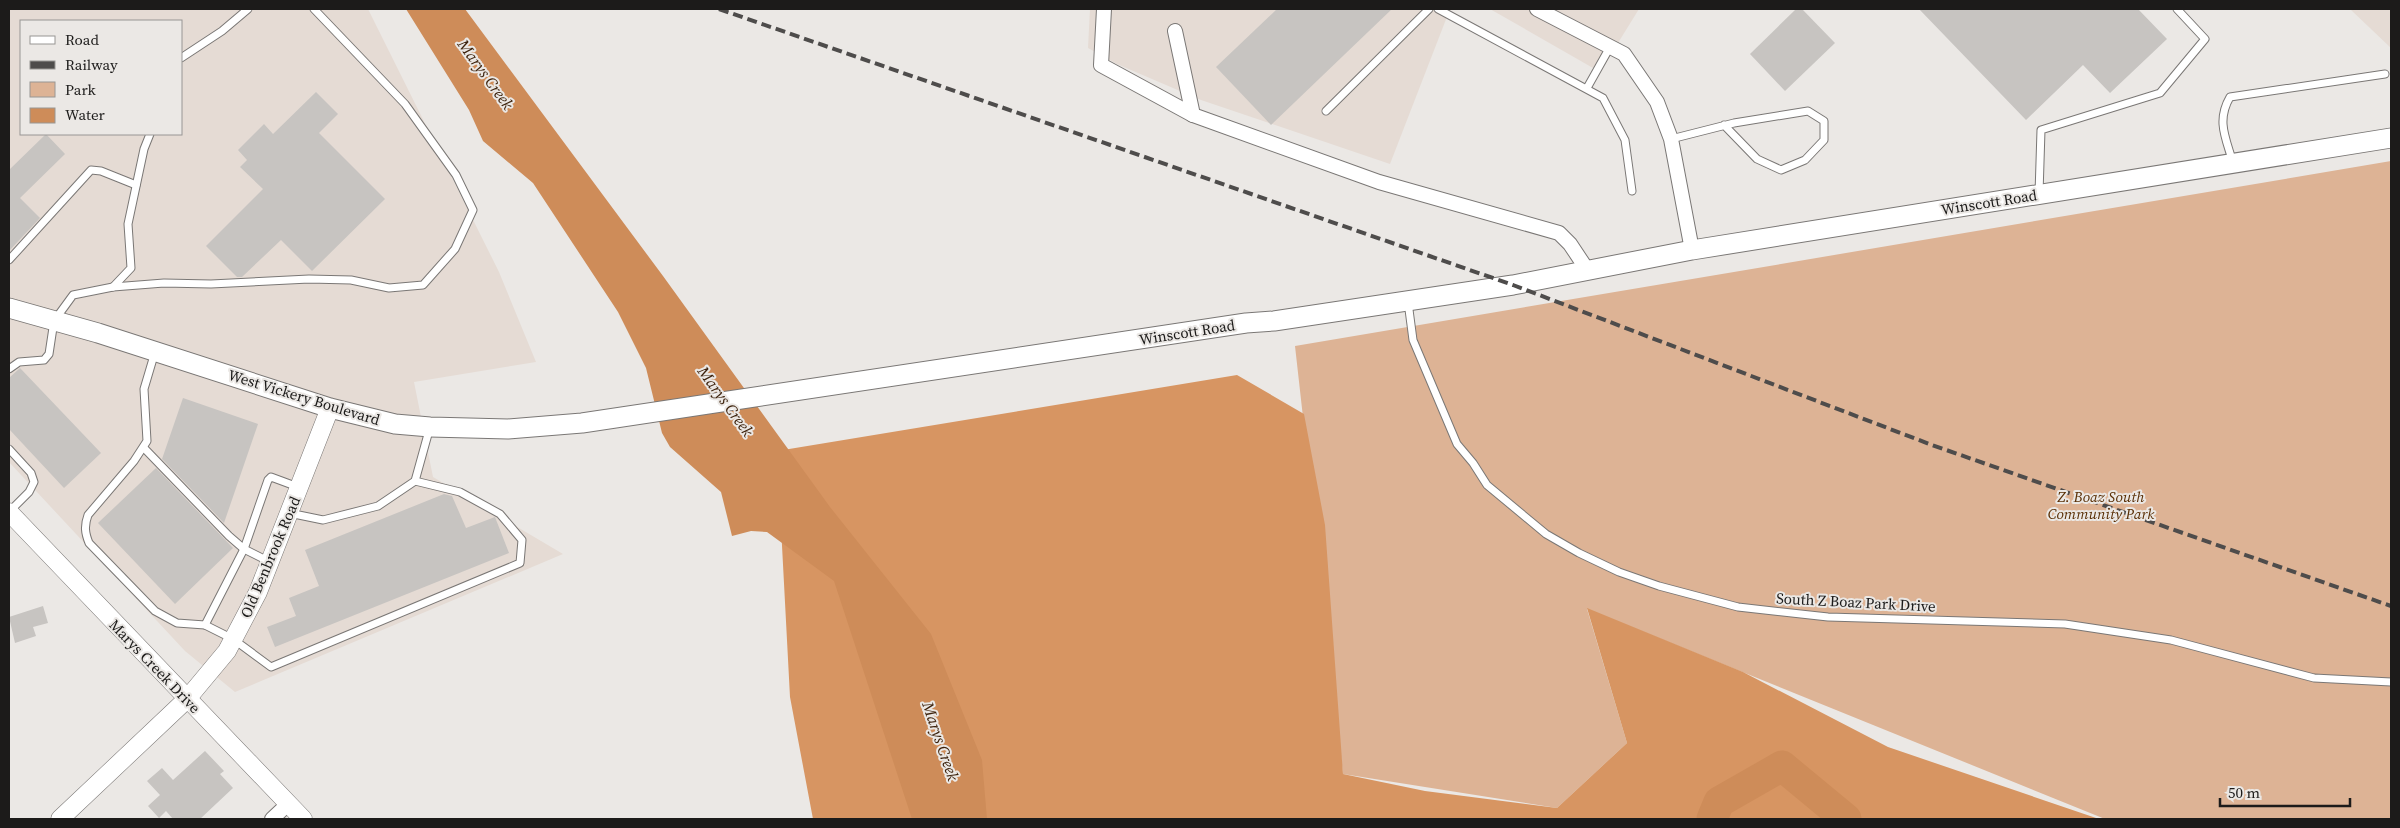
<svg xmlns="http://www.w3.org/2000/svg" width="2400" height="828" viewBox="0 0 2400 828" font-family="'Source Serif 4',serif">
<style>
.built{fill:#e5dbd4;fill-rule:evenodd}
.green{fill:#ddb395}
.forest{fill:#d79562}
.water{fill:#ce8c59}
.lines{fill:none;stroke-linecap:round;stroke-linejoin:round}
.river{stroke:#ce8c59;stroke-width:31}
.building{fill:#c7c4c1}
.service-casing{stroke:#7a7775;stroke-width:9}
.minor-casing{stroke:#7a7775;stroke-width:16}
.tertiary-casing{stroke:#7a7775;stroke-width:19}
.secondary-casing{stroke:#7a7775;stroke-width:21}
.service{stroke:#fff;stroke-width:7}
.minor{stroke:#fff;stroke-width:14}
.tertiary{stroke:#fff;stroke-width:18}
.secondary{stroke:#fff;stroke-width:19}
.rail{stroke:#4e4c4b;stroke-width:4;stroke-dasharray:10 5;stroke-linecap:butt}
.labels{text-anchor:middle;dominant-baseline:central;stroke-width:4;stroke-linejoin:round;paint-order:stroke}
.street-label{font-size:15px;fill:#1c1b1a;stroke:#ebe8e5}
.park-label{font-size:15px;font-style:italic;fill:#5a2f05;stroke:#ebe8e5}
.water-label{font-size:16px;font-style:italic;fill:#3d220c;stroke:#ebe8e5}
</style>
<rect width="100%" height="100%" fill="#ebe8e5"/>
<g class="built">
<path d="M9,9H368L499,272L536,362L414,382L433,477L563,554L235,692L185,651L9,462ZM21,21H181V134H21Z"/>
<polygon points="1090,9 1450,9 1390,164 1201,100 1117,64 1088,48"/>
<polygon points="1490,9 1639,9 1600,72"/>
<polygon points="2350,9 2391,9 2391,48"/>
</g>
<polygon class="green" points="2391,161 2391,819 2105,819 1587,609 1627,743 1557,808 1343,774 1295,346"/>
<polygon class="forest" points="1237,375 1304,414 1325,525 1343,774 1425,791 1557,808 1627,743 1587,608 1743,672 1888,747 2099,819 813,819 790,697 777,451"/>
<polygon class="water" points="406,9 465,9 663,276 830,507 931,634 982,760 987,819 912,819 834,581 767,532 751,531 732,536 721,492 670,447 662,433 646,368 618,312 533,183 483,141 469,110"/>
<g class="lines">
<polyline class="river" points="1712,819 1719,802 1782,766 1846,819"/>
</g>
<g class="building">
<polygon points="1277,9 1392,9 1271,125 1216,67"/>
<polygon points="1796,9 1802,9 1835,43 1785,91 1750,54"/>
<polygon points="1919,9 2138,9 2167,39 2110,93 2083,65 2026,120"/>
<polygon points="316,92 338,114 319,133 385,199 312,271 281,240 242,277 237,277 206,246 263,189 240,167 247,160 238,150 264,124 273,134"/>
<polygon points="46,134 65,154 20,198 40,218 9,251 9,170"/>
<polygon points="20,368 101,453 64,488 9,429 9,378"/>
<polygon points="183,398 258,424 224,523 162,459"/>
<polygon points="156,468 233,548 175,604 98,523"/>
<polygon points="444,494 452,496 466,528 495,517 509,553 275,647 267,627 296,616 289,598 319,586 305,550"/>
<polygon points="43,606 48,623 33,627 36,636 15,643 9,617"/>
<polygon points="205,751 224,771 220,774 233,788 200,819 173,819 166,811 159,818 148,806 160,795 147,781 162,768 173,780"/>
</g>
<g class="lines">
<g class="service-casing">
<g id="service">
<polyline points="1438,9 1603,98 1625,140 1632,191"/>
<polyline points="181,58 222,31 248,9"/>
<polyline points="1587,88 1610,47"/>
<polyline points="1326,111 1429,9"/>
<polyline points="1671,139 1734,123 1808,111 1824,121 1824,140 1805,160 1781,170 1757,159 1724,125"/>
<path d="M2233,163C2226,138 2216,121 2230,97L2385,74"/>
<polyline points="2039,194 2041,130 2160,93 2205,39 2177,9"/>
<polyline points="9,260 91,170 101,171 136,185"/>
<polyline points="113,287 131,268 128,224 144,149 150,134"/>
<polyline points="1408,302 1413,340 1457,444 1473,463 1487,485 1546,534 1579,553 1619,572 1659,586 1738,607 1828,617 2065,624 2171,640 2314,678 2391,682"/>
<path d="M155,352L144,389L147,441L134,461L88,515C84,526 85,533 89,543L155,611L177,623L205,625L233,639L271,667L520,563L522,540L500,514L460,492L415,481"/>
<polyline points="9,369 19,362 44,360 49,354 54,321 73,295 113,287 164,283 211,284 309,279 351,280 389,288 423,285 455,249 473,210 456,175 405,104 314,9"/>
<polyline points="144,448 229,536 244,549 270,562"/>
<polyline points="9,449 31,473 34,482 29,492 9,512"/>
<polyline points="289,513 323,520 378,506 415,481 430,427"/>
<polyline points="205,625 244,549 268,480 271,477 298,487"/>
</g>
</g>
<g class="minor-casing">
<g id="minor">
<polyline points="1104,9 1101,65 1193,115"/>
<polyline points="1537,9 1624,54 1657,102 1671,139 1692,250"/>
<polyline points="1175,31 1193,115 1379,182 1559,233 1570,244 1588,271"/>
<polyline points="272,819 288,804"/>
</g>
</g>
<g class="tertiary-casing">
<g id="tertiary">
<polyline points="9,512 303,819"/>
<polyline points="60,819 187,699 227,651 258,592 330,408"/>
</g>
</g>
<g class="secondary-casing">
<polyline id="secondary" points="9,308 98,333 330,408 395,424 430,427 508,429 582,423 1246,323 1274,321 1513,285 1692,250 2391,138"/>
</g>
<use href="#service" class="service"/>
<use href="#minor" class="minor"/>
<use href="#tertiary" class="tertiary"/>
<use href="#secondary" class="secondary"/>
<polyline class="rail" points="719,9 1513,285 1932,445 2391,606"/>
</g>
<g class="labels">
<g class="street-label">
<text transform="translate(1989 202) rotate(-9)">Winscott Road</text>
<text transform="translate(1187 332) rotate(-9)">Winscott Road</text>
<text transform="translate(304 397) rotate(17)">West Vickery Boulevard</text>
<text transform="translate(270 557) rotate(-67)">Old Benbrook Road</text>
<text transform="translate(1856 602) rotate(3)">South Z Boaz Park Drive</text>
<text transform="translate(155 666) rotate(46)">Marys Creek Drive</text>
</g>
<g class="park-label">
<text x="2101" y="496">Z. Boaz South<tspan x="2101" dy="17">Community Park</tspan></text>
</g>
<g class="water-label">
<text transform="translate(486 74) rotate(54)">Marys Creek</text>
<text transform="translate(726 401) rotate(54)">Marys Creek</text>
<text transform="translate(941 741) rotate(71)">Marys Creek</text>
</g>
</g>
<rect width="2400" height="828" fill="none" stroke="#1c1b1a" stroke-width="20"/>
<rect x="20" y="20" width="162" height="115" fill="#ebe8e5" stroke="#989694"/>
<rect x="30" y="36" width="25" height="8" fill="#ffffff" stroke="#989694"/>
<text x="65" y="45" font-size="15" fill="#1c1b1a">Road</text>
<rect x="30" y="61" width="25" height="8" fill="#4e4c4b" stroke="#989694"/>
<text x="65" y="70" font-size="15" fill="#1c1b1a">Railway</text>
<rect x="30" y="82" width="25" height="15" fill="#ddb395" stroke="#989694"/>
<text x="65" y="95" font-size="15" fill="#1c1b1a">Park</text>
<rect x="30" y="108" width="25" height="15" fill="#ce8c59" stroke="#989694"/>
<text x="65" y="120" font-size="15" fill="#1c1b1a">Water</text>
<path d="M2220 798v8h130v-8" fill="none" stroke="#1c1b1a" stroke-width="2.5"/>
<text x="2228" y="798" font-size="15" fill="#1c1b1a" stroke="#ebe8e5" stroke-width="4" paint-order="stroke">50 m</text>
</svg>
